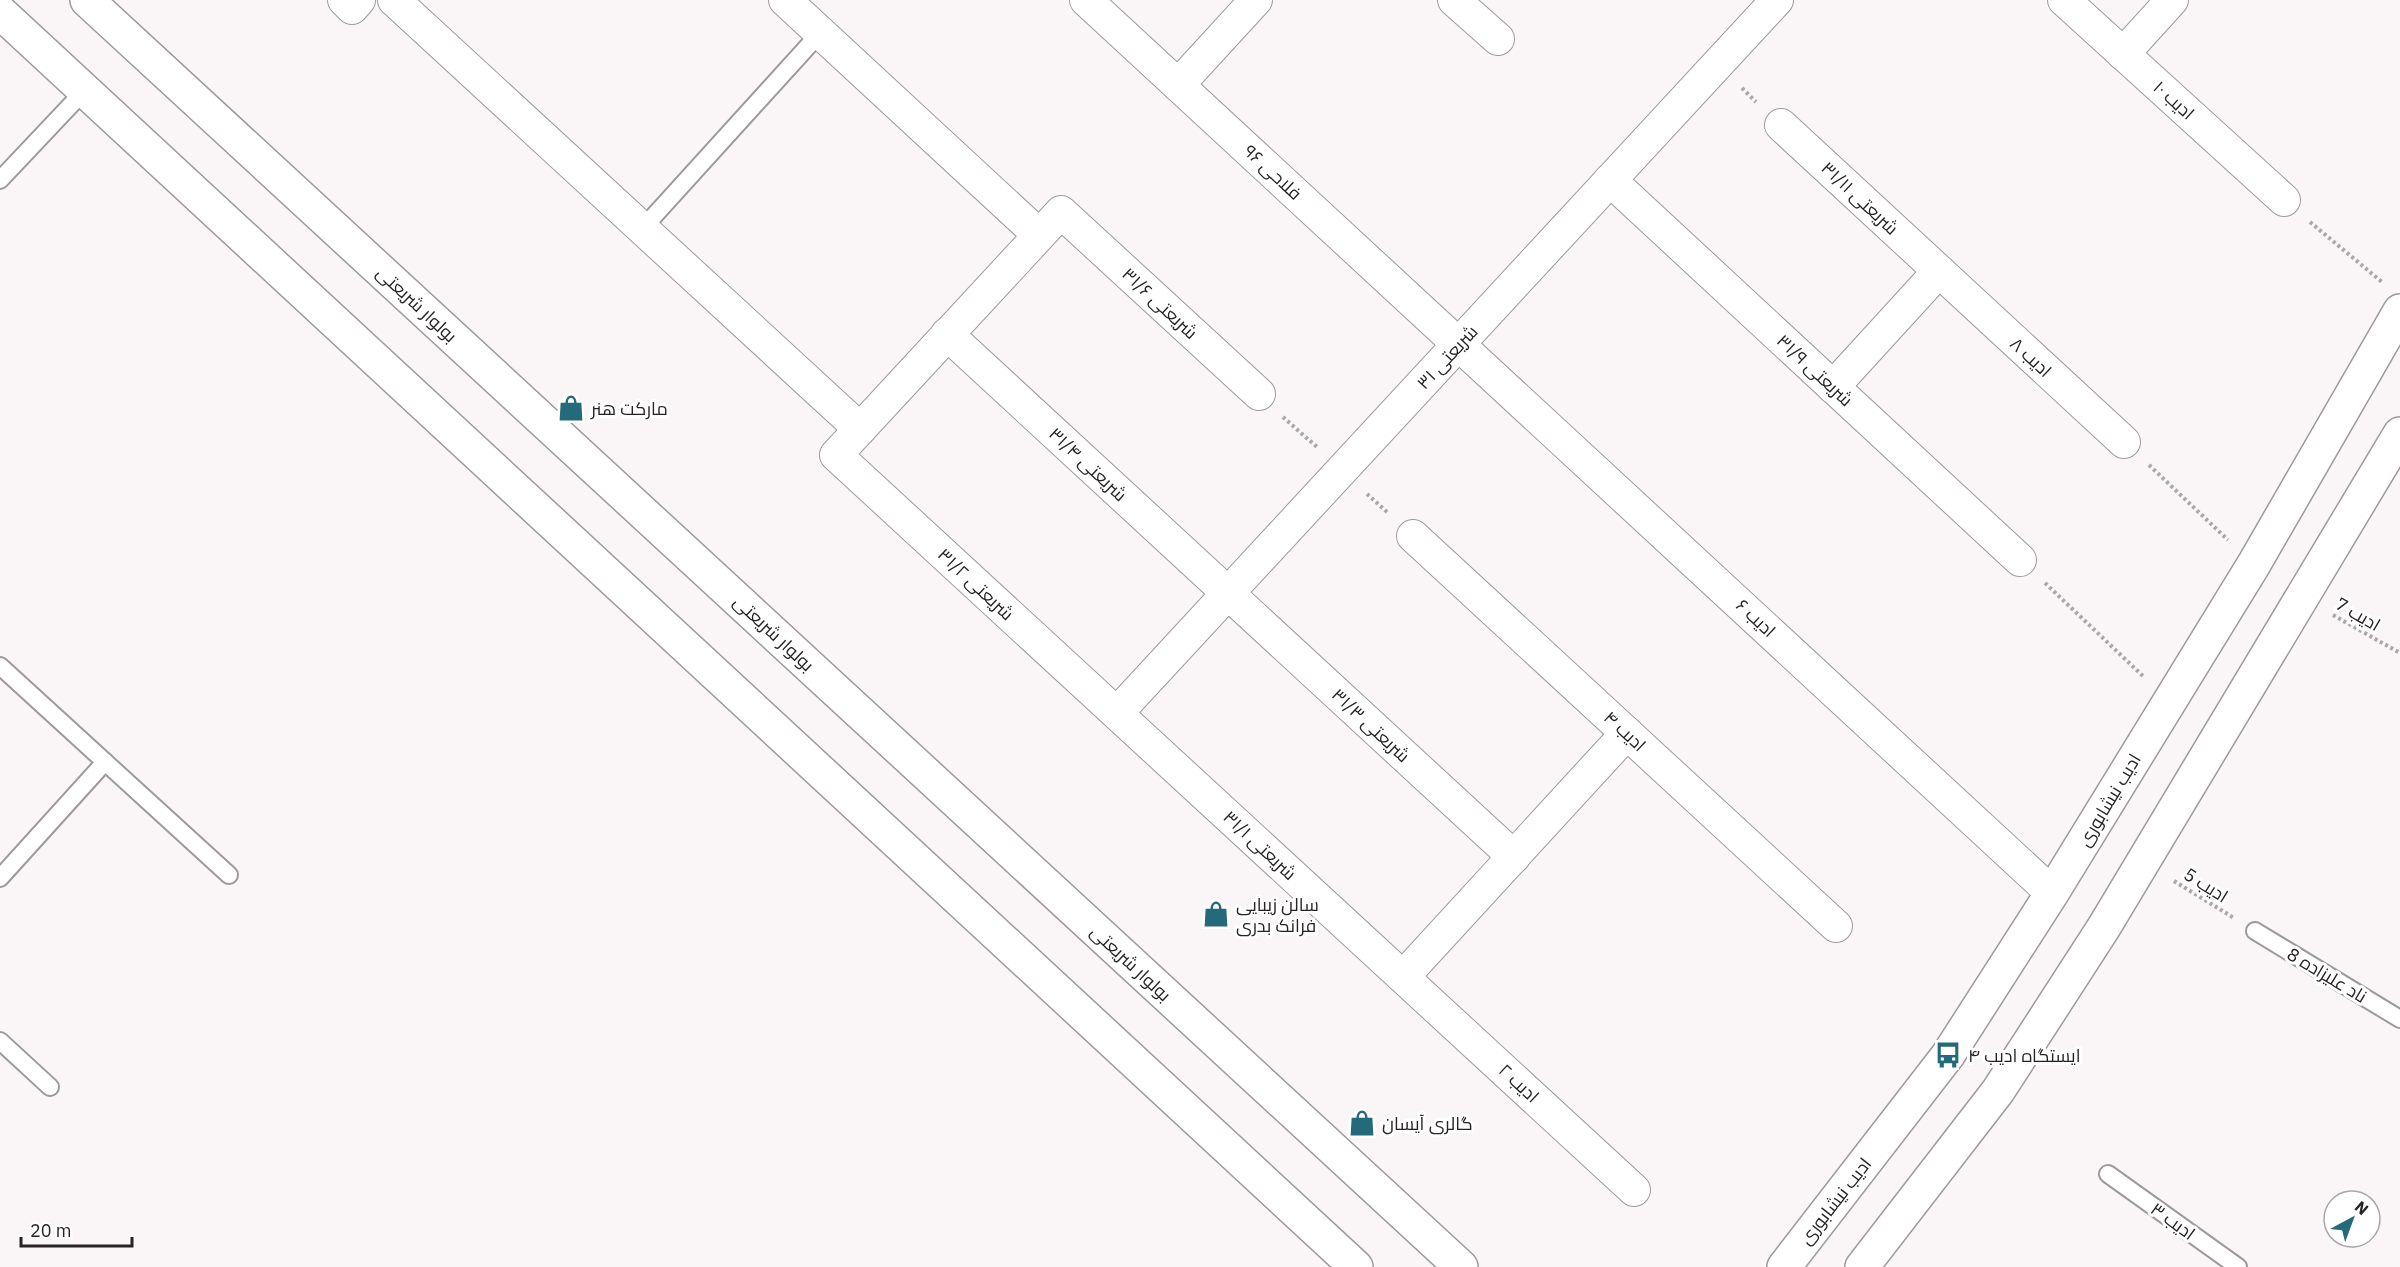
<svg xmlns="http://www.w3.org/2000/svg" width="2400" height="1267" viewBox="0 0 2400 1267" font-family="'IBM Plex Sans',Cairo,sans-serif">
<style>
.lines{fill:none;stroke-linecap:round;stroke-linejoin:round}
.service-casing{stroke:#9e9a9c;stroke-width:20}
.minor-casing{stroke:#9e9a9c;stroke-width:34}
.secondary-casing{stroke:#9e9a9c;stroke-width:36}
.path{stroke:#aaa7a8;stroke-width:4;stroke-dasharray:3 3;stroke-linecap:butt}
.service{stroke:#fff;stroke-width:16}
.minor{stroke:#fff;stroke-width:32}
.secondary{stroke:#fff;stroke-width:33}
.labels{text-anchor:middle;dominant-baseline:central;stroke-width:6;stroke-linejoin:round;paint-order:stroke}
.street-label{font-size:18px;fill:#252324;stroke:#fff}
.poi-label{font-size:18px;fill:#252324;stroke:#fff;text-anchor:start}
</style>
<rect width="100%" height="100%" fill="#faf6f8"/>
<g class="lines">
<g class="service-casing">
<g id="service">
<polyline points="0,180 85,90"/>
<polyline points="643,228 820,33"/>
<polyline points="0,666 229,875"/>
<polyline points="0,878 105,762"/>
<polyline points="2255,931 2400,1019"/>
<polyline points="0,1041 50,1087"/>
<polyline points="2108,1174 2238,1267"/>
</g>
</g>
<g class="minor-casing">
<g id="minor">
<polyline points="344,0 352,8 359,0"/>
<polyline points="394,0 860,429"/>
<polyline points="785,0 1039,235"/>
<polyline points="1086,0 2052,893"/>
<polyline points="1454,0 1498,39"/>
<polyline points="2064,0 2284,200"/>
<polyline points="2123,54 2172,0"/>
<polyline points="1178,85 1256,0"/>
<polyline points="1781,125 2124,442"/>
<polyline points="1610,180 2020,560"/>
<polyline points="947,334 1514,857"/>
<polyline points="1833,387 1939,271"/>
<polyline points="1259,394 1061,212 836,455 1634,1190"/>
<polyline points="1413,536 1836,926"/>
<polyline points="1117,713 1777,0"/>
<polyline points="1403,977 1627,733"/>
</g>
</g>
<g class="secondary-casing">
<g id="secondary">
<polyline points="87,0 1461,1267"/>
<polyline points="0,12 1356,1267"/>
<polyline points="1784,1267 1948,1055 2052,893 2254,564 2400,311"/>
<polyline points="1862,1267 1998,1091 2104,927 2400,434"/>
</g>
</g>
<g class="path">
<polyline points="1742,88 1756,102"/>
<polyline points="2310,222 2382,282"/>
<polyline points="1283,417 1318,448"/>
<polyline points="2149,465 2228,540"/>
<polyline points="1367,494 1388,513"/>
<polyline points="2045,583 2144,677"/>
<polyline points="2333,615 2400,653"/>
<polyline points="2174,881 2234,918"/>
</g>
<use href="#service" class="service"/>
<use href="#minor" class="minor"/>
<use href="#secondary" class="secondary"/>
</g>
<defs>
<g id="shop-bare" transform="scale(2.07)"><path d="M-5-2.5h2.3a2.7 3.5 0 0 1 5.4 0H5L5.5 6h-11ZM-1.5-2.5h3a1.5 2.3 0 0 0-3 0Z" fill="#256a7a" stroke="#fff" stroke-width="2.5" paint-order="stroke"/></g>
<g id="bus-bare" transform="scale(2.07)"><path d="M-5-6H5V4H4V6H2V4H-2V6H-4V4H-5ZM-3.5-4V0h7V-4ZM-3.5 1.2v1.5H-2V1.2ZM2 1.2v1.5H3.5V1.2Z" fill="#256a7a" stroke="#fff" stroke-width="2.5" paint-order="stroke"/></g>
</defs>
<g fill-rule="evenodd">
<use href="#shop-bare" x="571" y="408"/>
<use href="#shop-bare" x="1216" y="914"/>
<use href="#bus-bare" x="1948" y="1055"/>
<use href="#shop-bare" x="1362" y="1123"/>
</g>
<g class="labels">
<g class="street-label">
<text transform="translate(2174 100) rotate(42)">ادیب ۱۰</text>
<text transform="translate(1273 172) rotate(43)">فلاحی ۹۶</text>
<text transform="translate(1860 198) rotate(43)">شریعتی ۳۱/۱۱</text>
<text transform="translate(1160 303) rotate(43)">شریعتی ۳۱/۶</text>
<text transform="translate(417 304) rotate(43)">بولوار شریعتی</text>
<text transform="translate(1447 357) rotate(-47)">شریعتی ۳۱</text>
<text transform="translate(2031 357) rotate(43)">ادیب ۸</text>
<text transform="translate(1815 370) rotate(43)">شریعتی ۳۱/۹</text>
<text transform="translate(1088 464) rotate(43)">شریعتی ۳۱/۴</text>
<text transform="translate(976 584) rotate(43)">شریعتی ۳۱/۲</text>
<text transform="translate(2358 614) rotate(30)">ادیب 7</text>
<text transform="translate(1756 618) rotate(43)">ادیب ۶</text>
<text transform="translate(774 633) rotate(43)">بولوار شریعتی</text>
<text transform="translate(1371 725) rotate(43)">شریعتی ۳۱/۳</text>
<text transform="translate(1625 731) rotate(43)">ادیب ۴</text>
<text transform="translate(2109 800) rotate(-59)">ادیب نیشابوری</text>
<text transform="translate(1260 845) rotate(43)">شریعتی ۳۱/۱</text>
<text transform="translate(2206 885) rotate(32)">ادیب 5</text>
<text transform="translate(1131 963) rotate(43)">بولوار شریعتی</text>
<text transform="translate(2327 975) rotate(31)">ناد علیزاده 8</text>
<text transform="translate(1519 1083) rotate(43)">ادیب ۲</text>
<text transform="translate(1835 1201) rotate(-52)">ادیب نیشابوری</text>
<text transform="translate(2173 1221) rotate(36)">ادیب ۳</text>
</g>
<g class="poi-label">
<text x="591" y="408">مارکت هنر</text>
<text x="1236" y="904">سالن زیبایی<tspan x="1236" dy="21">فرانک بدری</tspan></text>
<text x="1968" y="1055">ایستگاه ادیب ۴</text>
<text x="1382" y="1123">گالری آيسان</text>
</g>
</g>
<g transform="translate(2352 1219) rotate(41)"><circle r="28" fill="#ffffff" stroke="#a8a7a7" stroke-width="1.5"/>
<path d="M0-4.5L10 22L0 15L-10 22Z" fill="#256a7a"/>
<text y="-9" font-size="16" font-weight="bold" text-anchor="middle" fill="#252324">N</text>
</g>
<path d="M21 1237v9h111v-9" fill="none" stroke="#252324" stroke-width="3"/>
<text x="30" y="1237" font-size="18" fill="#252324" stroke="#ffffff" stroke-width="4.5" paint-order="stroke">20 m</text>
</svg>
